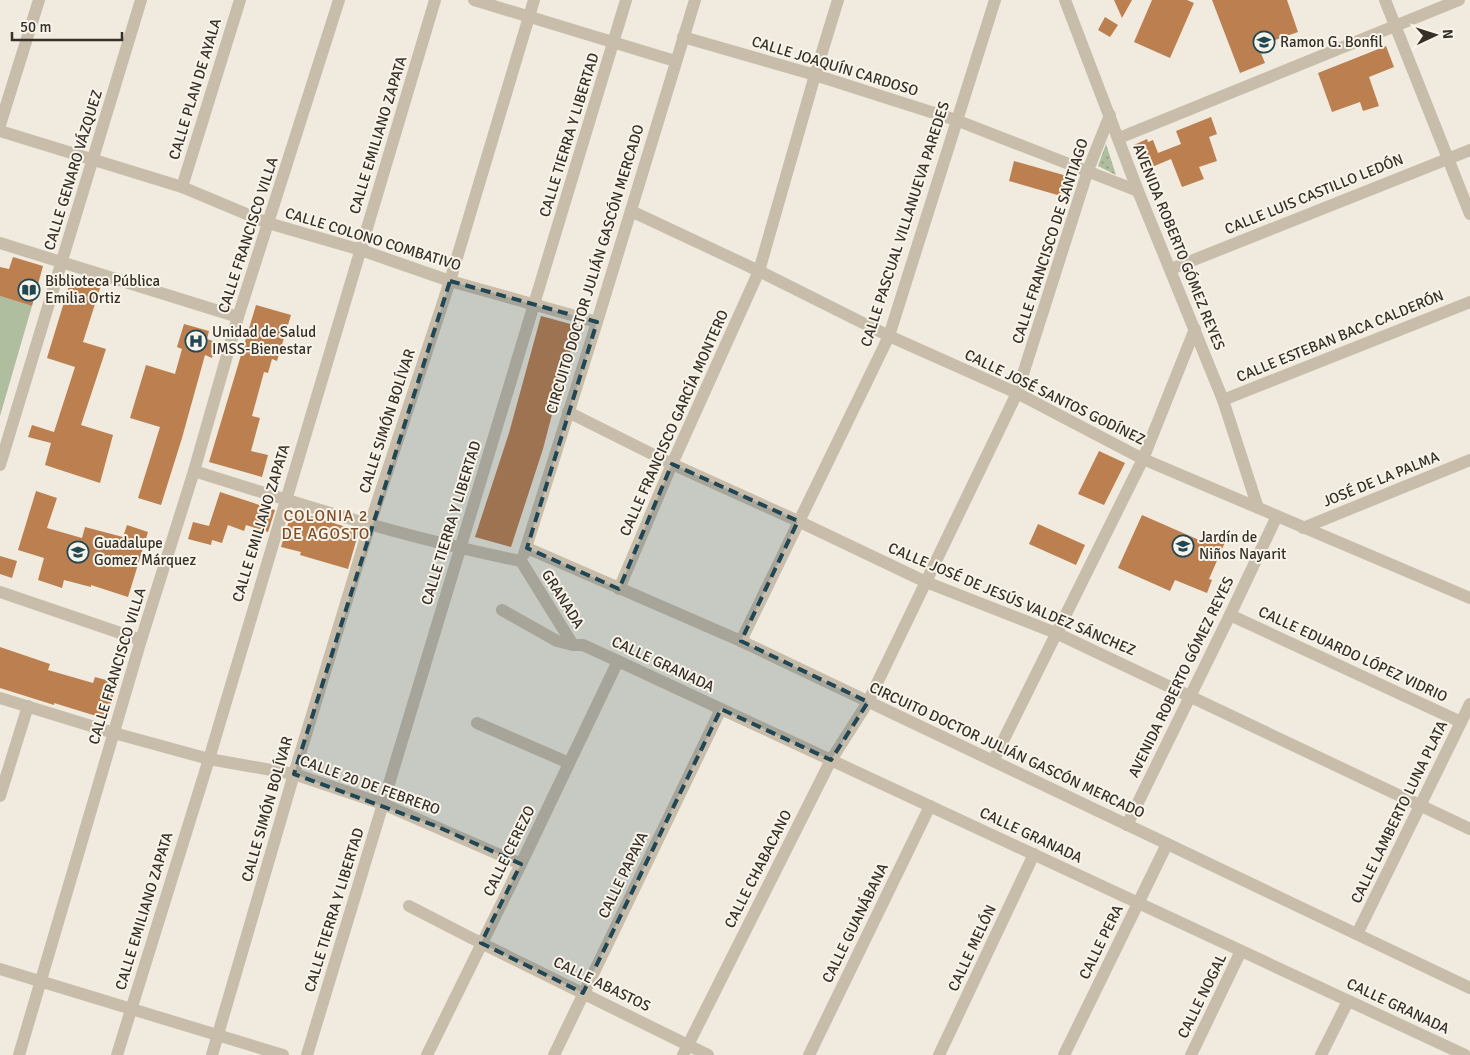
<svg xmlns="http://www.w3.org/2000/svg" width="1470" height="1055" viewBox="0 0 1470 1055" font-family="Signika,sans-serif">
<style>
.park{fill:#aebe9f}
.garden{fill:url(#garden-dots)}
.building{fill:#bc7f50}
.lines{fill:none;stroke-linecap:round;stroke-linejoin:round}
.minor{stroke:#c8bdaa;stroke-width:12}
.marked{fill:#224754;fill-opacity:0.2;stroke:#224754;stroke-width:4;stroke-dasharray:10 6;stroke-linejoin:round}
.labels{text-anchor:middle;dominant-baseline:central;stroke-width:4;stroke-linejoin:round;paint-order:stroke}
.poi-label{font-size:15px;fill:#363029;stroke:#f8f4ea;text-anchor:start}
.street-label{font-size:15px;fill:#363029;stroke:#f8f4ea}
.neighbourhood-label{font-size:16px;letter-spacing:1px;fill:#7e4d29;stroke:#f8f4ea}
</style>
<defs>
<pattern id="garden-dots" width="8" height="8" patternUnits="userSpaceOnUse" patternTransform="scale(1.25)"><rect width="8" height="8" fill="#aebe9f"/><path d="M2 2h.1M6 6h.1" fill="none" stroke="#8e9b82" stroke-width="1.8" stroke-linecap="round"/></pattern>
</defs>
<rect width="100%" height="100%" fill="#f0ebde"/>
<polygon class="park" points="0,296 32,306 0,416"/>
<polygon class="garden" points="1106,144 1116,175 1098,166"/>
<g class="building">
<polygon points="1114,0 1132,0 1122,18"/>
<polygon points="1152,0 1187,0 1194,3 1170,58 1134,42"/>
<polygon points="1212,0 1287,0 1298,32 1258,46 1265,63 1240,73"/>
<polygon points="1105,17 1118,25 1110,37 1098,30"/>
<polygon points="1386,46 1394,67 1369,77 1379,106 1363,111 1360,102 1332,112 1318,73"/>
<polygon points="1211,117 1217,134 1209,137 1217,161 1199,167 1204,179 1182,187 1171,159 1145,170 1134,145 1147,139 1148,142 1153,140 1158,153 1181,144 1176,131"/>
<polygon points="1014,161 1067,176 1061,196 1009,181"/>
<polygon points="13,257 43,266 32,306 0,296 0,267 9,269"/>
<polygon points="72,276 101,285 83,342 106,349 81,425 113,435 100,483 45,465 51,443 28,437 32,425 54,432 75,367 47,358"/>
<polygon points="256,305 291,315 277,361 272,359 268,373 264,372 252,416 260,418 251,451 268,455 262,477 209,462"/>
<polygon points="541,316 578,326 557,395 543,449 511,547 475,537 509,433"/>
<polygon points="184,324 209,331 207,339 216,342 212,358 205,355 182,438 161,505 138,498 160,427 130,418 146,365 175,374 182,349 177,347"/>
<polygon points="1099,451 1125,463 1104,505 1078,494"/>
<polygon points="36,491 57,498 47,528 82,538 85,527 123,537 127,525 148,532 128,597 91,585 91,587 64,580 62,588 38,580 44,558 18,550"/>
<polygon points="220,492 275,510 268,532 246,525 244,531 228,525 222,543 212,540 211,545 188,539 193,522 209,526"/>
<polygon points="291,514 310,519 311,516 359,531 348,569 300,555 301,552 281,547"/>
<polygon points="1142,515 1206,543 1210,533 1226,540 1209,579 1212,580 1207,593 1175,580 1170,591 1118,568"/>
<polygon points="1038,524 1085,545 1076,565 1029,544"/>
<polygon points="0,556 17,561 12,578 0,574"/>
<polygon points="0,647 50,664 48,670 93,683 95,677 117,683 106,719 54,703 54,705 0,688"/>
</g>
<g class="lines">
<g class="minor">
<polyline points="474,0 675,61"/>
<polyline points="1065,0 1138,191 1223,400 1258,508"/>
<polyline points="1385,0 1470,214"/>
<polyline points="683,37 815,75 956,120 1138,191"/>
<polyline points="0,125 39,0"/>
<polyline points="0,131 182,187 268,223 361,250 450,281 597,322"/>
<polyline points="1119,138 1459,0"/>
<polyline points="182,187 240,0"/>
<polyline points="631,211 759,271 889,336 1017,393 1143,459 1470,598"/>
<polyline points="0,243 238,317"/>
<polyline points="1171,269 1470,150"/>
<polyline points="1223,400 1470,302"/>
<polyline points="568,412 672,464 798,521 926,582 1056,633 1470,829"/>
<polyline points="0,465 141,0"/>
<path d="M194,471C302,505 410,539 521,561"/>
<polyline points="1303,528 1470,460"/>
<polyline points="527,548 741,641 1470,988"/>
<polyline points="524,554 597,322 695,0"/>
<polyline points="521,561 573,645 583,645 618,661 1465,1055"/>
<polyline points="619,589 672,464 759,271 815,75 838,0"/>
<polyline points="0,592 141,640"/>
<polyline points="502,610 557,641 573,645"/>
<polyline points="1230,615 1461,722"/>
<polyline points="741,641 889,336 995,0"/>
<polyline points="0,698 114,733 209,759 294,774 383,804 521,864"/>
<polyline points="477,723 569,763"/>
<polyline points="993,761 1143,459 1195,329"/>
<polyline points="0,796 28,706"/>
<polyline points="1127,825 1230,615 1277,516"/>
<polyline points="409,906 481,943 708,1055"/>
<polyline points="1357,934 1470,704"/>
<polyline points="0,969 283,1055"/>
<polyline points="19,1055 141,640 194,471 238,317 339,0"/>
<polyline points="117,1055 209,759 435,0"/>
<polyline points="212,1055 294,774 370,524 450,281 534,0"/>
<polyline points="307,1055 626,0"/>
<polyline points="427,1055 521,864 618,661"/>
<polyline points="554,1055 721,709"/>
<polyline points="683,1055 831,760 868,702 1017,393 1088,170 1110,115"/>
<polyline points="809,1055 930,806"/>
<polyline points="939,1055 1034,854"/>
<polyline points="1064,1055 1167,844"/>
<polyline points="1191,1055 1241,951"/>
<polyline points="1321,1055 1348,1001"/>
</g>
</g>
<path class="marked" d="M450,281L597,322L527,548L619,589L672,464L798,521L741,641L868,702L831,760L721,709L583,993L481,943L521,864L436,826L294,774Z"/>
<defs>
<g id="school-ring" transform="scale(1.125)"><circle r="9.5" fill="#f8f4ea" stroke="#224754" stroke-width="1.5"/><path d="M0-5L7-2L0 1L-7-2ZM-4 1L0 2.5L4 1V4Q0 6-4 4Z" fill="#224754"/></g>
<g id="library-ring" transform="scale(1.125)"><circle r="9.5" fill="#f8f4ea" stroke="#224754" stroke-width="1.5"/><path d="M-6-4Q-3-5.5-.7-3.5V5Q-3 3-6 4ZM6-4Q3-5.5 .7-3.5V5Q3 3 6 4Z" fill="#224754"/></g>
<g id="hospital-ring" transform="scale(1.125)"><circle r="9.5" fill="#f8f4ea" stroke="#224754" stroke-width="1.5"/><path d="M-5-5h3v3.5h4V-5h3V5h-3V1.5h-4V5h-3Z" fill="#224754"/></g>
</defs>
<g fill-rule="evenodd">
<use href="#school-ring" x="1264" y="42"/>
<use href="#library-ring" x="29" y="290"/>
<use href="#hospital-ring" x="196" y="341"/>
<use href="#school-ring" x="1183" y="546"/>
<use href="#school-ring" x="78" y="552"/>
</g>
<g class="labels">
<g class="poi-label">
<text x="1280" y="42">Ramon G. Bonfil</text>
<text x="45" y="281">Biblioteca Pública<tspan x="45" dy="17">Emilia Ortiz</tspan></text>
<text x="212" y="332">Unidad de Salud<tspan x="212" dy="17">IMSS-Bienestar</tspan></text>
<text x="1199" y="537">Jardín de<tspan x="1199" dy="17">Niños Nayarit</tspan></text>
<text x="94" y="543">Guadalupe<tspan x="94" dy="17">Gomez Márquez</tspan></text>
</g>
<g class="street-label">
<text transform="translate(835 66) rotate(17)">CALLE JOAQUÍN CARDOSO</text>
<text transform="translate(195 89) rotate(-73)">CALLE PLAN DE AYALA</text>
<text transform="translate(378 135) rotate(-73)">CALLE EMILIANO ZAPATA</text>
<text transform="translate(569 135) rotate(-73)">CALLE TIERRA Y LIBERTAD</text>
<text transform="translate(73 170) rotate(-73)">CALLE GENARO VÁZQUEZ</text>
<text transform="translate(1314 194) rotate(-22)">CALLE LUIS CASTILLO LEDÓN</text>
<text transform="translate(905 224) rotate(-72)">CALLE PASCUAL VILLANUEVA PAREDES</text>
<text transform="translate(248 235) rotate(-72)">CALLE FRANCISCO VILLA</text>
<text transform="translate(373 239) rotate(17)">CALLE COLONO COMBATIVO</text>
<text transform="translate(1050 241) rotate(-72)">CALLE FRANCISCO DE SANTIAGO</text>
<text transform="translate(1179 247) rotate(68)">AVENIDA ROBERTO GÓMEZ REYES</text>
<text transform="translate(595 269) rotate(-73)">CIRCUITO DOCTOR JULIÁN GASCÓN MERCADO</text>
<text transform="translate(1340 336) rotate(-22)">CALLE ESTEBAN BACA CALDERÓN</text>
<text transform="translate(1055 397) rotate(26)">CALLE JOSÉ SANTOS GODÍNEZ</text>
<text transform="translate(387 421) rotate(-72)">CALLE SIMÓN BOLÍVAR</text>
<text transform="translate(674 423) rotate(-66)">CALLE FRANCISCO GARCÍA MONTERO</text>
<text transform="translate(1381 479) rotate(-22)">JOSÉ DE LA PALMA</text>
<text transform="translate(261 523) rotate(-73)">CALLE EMILIANO ZAPATA</text>
<text transform="translate(451 523) rotate(-73)">CALLE TIERRA Y LIBERTAD</text>
<text transform="translate(563 599) rotate(58)">GRANADA</text>
<text transform="translate(1012 599) rotate(23)">CALLE JOSÉ DE JESÚS VALDEZ SÁNCHEZ</text>
<text transform="translate(1353 654) rotate(25)">CALLE EDUARDO LÓPEZ VIDRIO</text>
<text transform="translate(663 664) rotate(25)">CALLE GRANADA</text>
<text transform="translate(117 666) rotate(-73)">CALLE FRANCISCO VILLA</text>
<text transform="translate(1181 677) rotate(-64)">AVENIDA ROBERTO GÓMEZ REYES</text>
<text transform="translate(1007 750) rotate(25)">CIRCUITO DOCTOR JULIÁN GASCÓN MERCADO</text>
<text transform="translate(370 785) rotate(20)">CALLE 20 DE FEBRERO</text>
<text transform="translate(267 809) rotate(-74)">CALLE SIMÓN BOLÍVAR</text>
<text transform="translate(1399 812) rotate(-64)">CALLE LAMBERTO LUNA PLATA</text>
<text transform="translate(1031 835) rotate(25)">CALLE GRANADA</text>
<text transform="translate(509 851) rotate(-64)">CALLE CEREZO</text>
<text transform="translate(758 869) rotate(-63)">CALLE CHABACANO</text>
<text transform="translate(623 875) rotate(-64)">CALLE PAPAYA</text>
<text transform="translate(334 910) rotate(-73)">CALLE TIERRA Y LIBERTAD</text>
<text transform="translate(144 911) rotate(-73)">CALLE EMILIANO ZAPATA</text>
<text transform="translate(855 923) rotate(-64)">CALLE GUANÁBANA</text>
<text transform="translate(1101 942) rotate(-64)">CALLE PERA</text>
<text transform="translate(972 948) rotate(-65)">CALLE MELÓN</text>
<text transform="translate(602 984) rotate(26)">CALLE ABASTOS</text>
<text transform="translate(1202 996) rotate(-64)">CALLE NOGAL</text>
<text transform="translate(1398 1006) rotate(25)">CALLE GRANADA</text>
</g>
<g class="neighbourhood-label">
<text x="326" y="516">COLONIA 2<tspan x="326" dy="18">DE AGOSTO</tspan></text>
</g>
</g>
<g transform="translate(1435 35) rotate(86)" stroke="#f8f4ea" stroke-width="4" paint-order="stroke">
<path d="M0-4L9 19L0 12L-9 19Z" fill="#363029"/>
<text y="-8" font-size="14" font-weight="bold" text-anchor="middle" fill="#363029">N</text>
</g>
<path d="M12 32v8h110v-8" fill="none" stroke="#363029" stroke-width="2.5"/>
<text x="20" y="32" font-size="15" fill="#363029" stroke="#f8f4ea" stroke-width="4" paint-order="stroke">50 m</text>
</svg>
